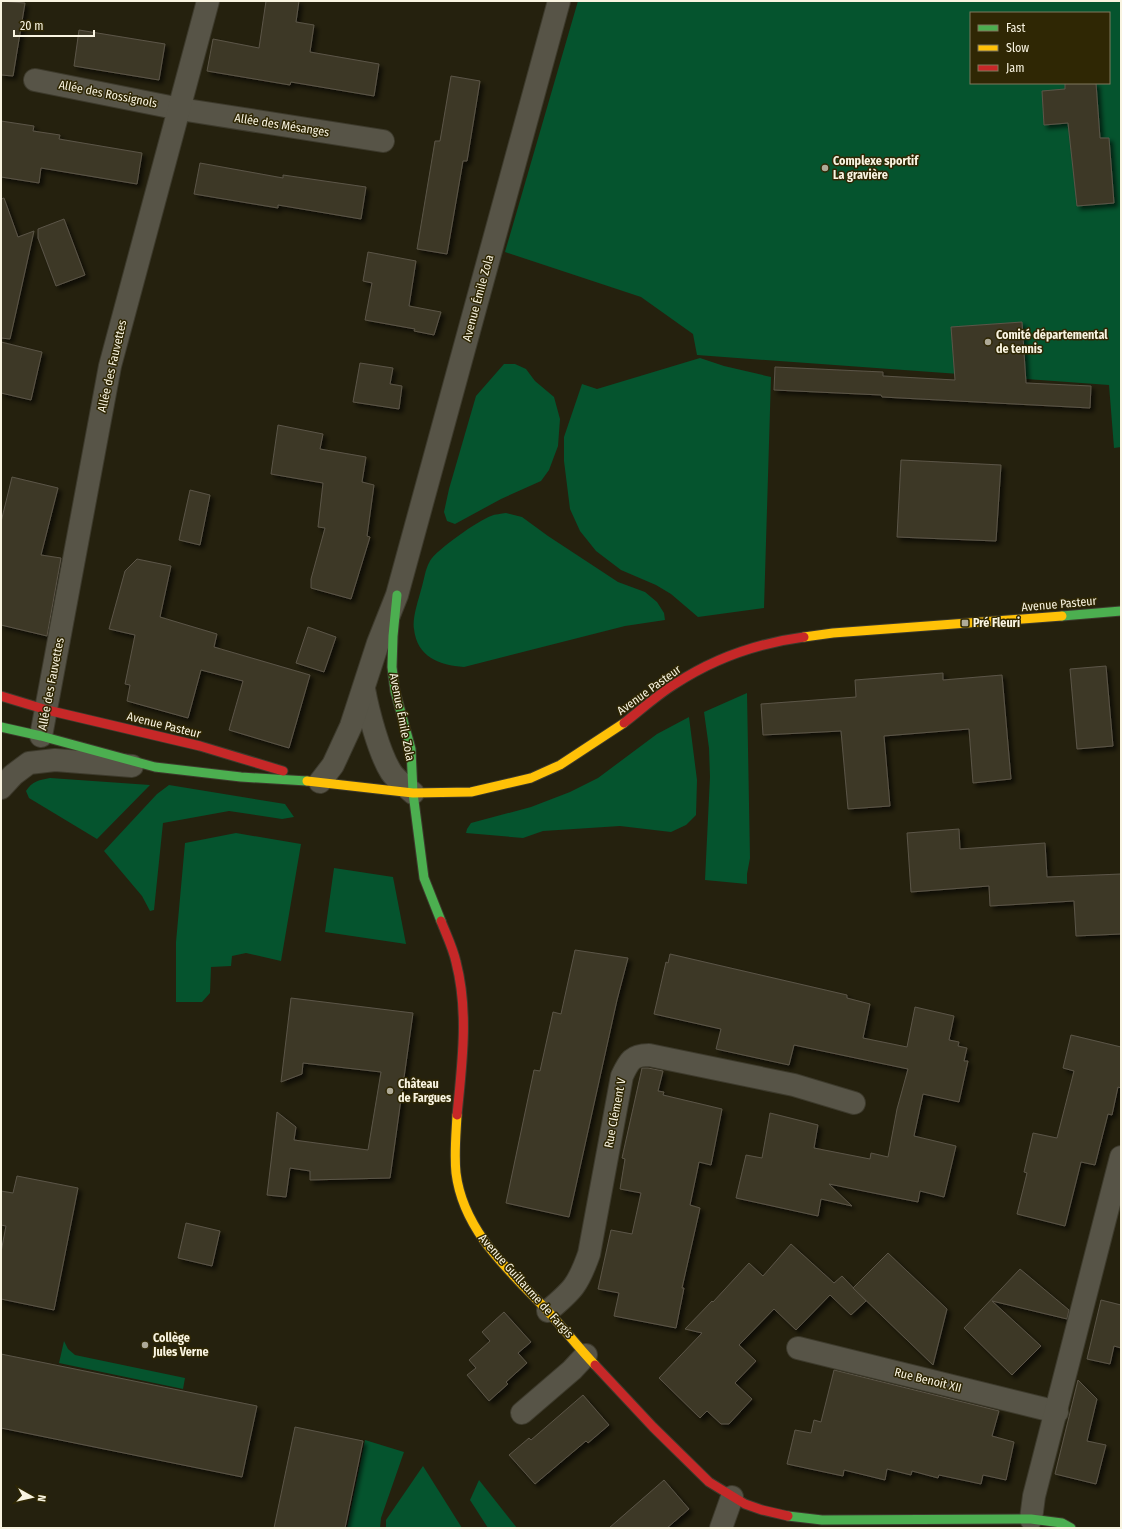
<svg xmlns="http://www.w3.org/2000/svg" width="1122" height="1529" viewBox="0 0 1122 1529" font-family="'Fira Sans Condensed',sans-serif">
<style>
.green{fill:#05542e;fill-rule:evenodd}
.building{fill:#3e3828;stroke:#5b5547;filter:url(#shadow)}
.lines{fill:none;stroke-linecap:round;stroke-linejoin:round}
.street-casing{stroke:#3d3a2c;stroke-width:24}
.fast-casing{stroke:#3d3a2c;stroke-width:11}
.slow-casing{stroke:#3d3a2c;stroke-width:11}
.jam-casing{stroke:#3d3a2c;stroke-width:11}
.street{stroke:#575447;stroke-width:22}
.fast{stroke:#4caf50;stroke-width:9}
.slow{stroke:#ffc107;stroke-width:9}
.jam{stroke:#c62828;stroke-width:9}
.poi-dot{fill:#afaa97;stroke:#2f2704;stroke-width:1.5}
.labels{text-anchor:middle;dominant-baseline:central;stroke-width:3;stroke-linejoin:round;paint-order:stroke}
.street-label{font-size:12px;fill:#f9f4e1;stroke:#2f2704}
.poi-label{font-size:12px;font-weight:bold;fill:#f9f4e1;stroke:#2f2704;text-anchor:start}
</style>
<defs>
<filter id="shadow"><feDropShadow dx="3.5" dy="3.5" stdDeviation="2" flood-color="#0009"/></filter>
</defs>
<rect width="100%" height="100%" fill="#25210e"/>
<g class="green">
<path d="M578,1H1121V447L1114,448L1109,385L697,355L693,334L641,297L505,252ZM971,13H1109V83H971Z"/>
<polygon points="700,358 724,366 771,377 764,608 698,617 671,594 656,585 621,570 596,551 580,531 570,509 564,461 564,437 582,384 597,389"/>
<polygon points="504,364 515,364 526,369 535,381 554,397 560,419 558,446 549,470 541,481 501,499 455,524 447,521 444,512 449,489 476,396"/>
<path d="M506,513L522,517L548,536L618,582L645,592L657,602L664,613L665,620L625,626L464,667C439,665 417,657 414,629C412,619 418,601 421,590C424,581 425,569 430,561C436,550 479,520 491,516C495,514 501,514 506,513Z"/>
<polygon points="747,693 750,858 747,874 747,884 705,880 710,777 709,748 704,712"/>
<polygon points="689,717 697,780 696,815 686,825 671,832 620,826 543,831 523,838 466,833 467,829 471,823 531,807 570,792 598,778 657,734"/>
<path d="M50,778L150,785L97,839L29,798L26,791C32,781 40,780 50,778Z"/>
<polygon points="169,785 285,804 294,817 282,819 229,811 163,823 154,910 150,911 142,896 104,851 157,794"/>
<polygon points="236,833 301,844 281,961 246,953 232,956 231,966 211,967 210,993 202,1002 176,1002 176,942 185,843"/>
<polygon points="334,868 393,877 406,944 325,932"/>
<polygon points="64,1341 68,1349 75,1355 185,1378 183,1389 59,1363"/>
<polygon points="365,1440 404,1452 381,1518 380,1528 347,1528"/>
<polygon points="423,1466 462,1528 386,1528 386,1520"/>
<polygon points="479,1480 517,1528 488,1528 470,1500"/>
</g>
<g class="building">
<polygon points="1,1 25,3 13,76 1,75"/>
<polygon points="266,1 299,1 296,22 314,25 310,52 379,64 374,96 291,82 290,85 207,71 213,39 259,48"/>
<polygon points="79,30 165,44 159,80 74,66"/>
<polygon points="451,76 480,81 467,161 463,161 447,254 417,249 435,141 440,141"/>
<polygon points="1065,83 1096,83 1100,138 1109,138 1114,203 1077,206 1068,123 1044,125 1042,91 1065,89"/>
<polygon points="1,121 34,126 33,131 60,135 59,139 142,153 137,184 41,168 39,183 1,177"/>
<polygon points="200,163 283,178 283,175 366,187 361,219 278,205 278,208 194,194"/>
<polygon points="4,198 18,237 34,231 10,339 1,338 1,199"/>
<polygon points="64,219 85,275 56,286 38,238 38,229"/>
<polygon points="368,252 416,261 409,306 441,312 434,335 414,331 415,329 365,320 372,283 363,281"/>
<polygon points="1022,322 1026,383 1091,386 1090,408 882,397 881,395 774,390 775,367 883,372 883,376 955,380 951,327"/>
<polygon points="1,342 42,352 31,400 1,393"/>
<polygon points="360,363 393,368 390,384 402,386 399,409 353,402"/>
<polygon points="278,425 323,434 320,449 366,457 362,482 374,485 367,536 370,537 351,599 311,588 311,579 325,528 318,527 323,483 271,474"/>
<polygon points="901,460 1001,465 996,541 897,537"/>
<polygon points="12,477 58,488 41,555 61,558 47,636 1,625 1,522"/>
<polygon points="190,490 210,495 200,545 179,540"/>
<polygon points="137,559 171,566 160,617 217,634 214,647 310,675 289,748 229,730 243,681 201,670 188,718 127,701 130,685 125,684 135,635 109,629 125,571"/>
<polygon points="308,627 336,637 324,672 296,663"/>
<polygon points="1106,666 1113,746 1077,749 1070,669"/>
<polygon points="943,673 943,680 1002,675 1011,779 973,783 969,729 884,736 890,806 848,809 841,731 763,735 761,704 856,697 855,680"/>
<polygon points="959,829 960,849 1045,843 1047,877 1121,874 1121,934 1076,936 1074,901 990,906 989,886 911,892 907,833"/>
<polygon points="575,950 628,958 617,1000 569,1217 506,1203 534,1070 540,1071 553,1012 561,1014"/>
<polygon points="670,954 847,995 847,998 870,1004 863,1038 907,1047 915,1007 954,1016 949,1040 959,1042 958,1046 967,1048 964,1061 968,1061 959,1102 923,1094 914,1136 956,1146 944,1197 920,1191 918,1202 829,1184 852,1206 821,1199 818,1216 736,1198 746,1155 762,1158 770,1113 818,1125 814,1148 870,1159 871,1153 888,1157 897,1109 908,1069 794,1045 789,1065 716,1049 721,1029 654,1014 666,962 668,963"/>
<polygon points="291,998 413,1013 390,1178 310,1180 310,1171 290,1168 286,1197 267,1195 277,1112 296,1127 294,1140 368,1150 381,1072 303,1063 302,1074 281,1082"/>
<polygon points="1071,1035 1121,1047 1121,1088 1118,1087 1112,1115 1108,1114 1095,1165 1081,1162 1065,1226 1017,1214 1027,1173 1024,1172 1033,1133 1057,1138 1074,1071 1063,1068"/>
<polygon points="642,1068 648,1068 663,1071 658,1091 664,1092 663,1095 722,1109 711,1165 699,1162 690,1205 700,1208 682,1288 684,1288 676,1328 614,1316 619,1293 598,1289 611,1230 632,1234 641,1193 620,1189 625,1159 622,1158"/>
<polygon points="17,1176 78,1188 54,1310 1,1299 1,1252 6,1226 1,1225 1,1191 13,1193"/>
<polygon points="186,1223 220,1231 212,1266 178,1258"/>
<polygon points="791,1244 834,1283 842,1276 866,1301 851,1315 830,1295 796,1330 774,1309 739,1345 756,1361 735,1383 752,1399 729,1424 721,1424 707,1411 700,1418 659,1378 702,1333 685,1329 712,1301 713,1302 749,1263 763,1276"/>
<polygon points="888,1253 947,1309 933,1365 853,1288"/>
<polygon points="1020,1269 1069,1310 1067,1319 992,1301 1041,1346 1012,1375 964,1328"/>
<polygon points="1101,1300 1121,1305 1121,1348 1114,1346 1110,1364 1087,1359"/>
<polygon points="504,1312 531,1342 518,1353 527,1363 506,1382 508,1384 489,1401 467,1375 476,1368 469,1360 490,1341 482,1332"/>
<polygon points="1,1354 257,1406 242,1477 1,1428"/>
<polygon points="834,1370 999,1411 992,1436 1014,1442 1006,1480 983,1475 981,1484 939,1475 938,1478 912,1471 911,1475 887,1469 885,1480 844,1470 843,1476 787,1464 795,1430 811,1433 814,1420 821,1422"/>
<polygon points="1078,1380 1097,1399 1087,1441 1106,1445 1096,1484 1055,1474"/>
<polygon points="583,1395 609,1425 588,1443 586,1441 535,1484 509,1455 529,1438 531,1440"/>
<polygon points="295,1427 363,1441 345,1528 274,1528"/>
<polygon points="664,1480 689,1509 667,1528 609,1528"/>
</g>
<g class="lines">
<g class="street-casing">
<g id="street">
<polyline points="35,80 180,109 383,141"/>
<path d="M364,689C368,711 379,753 391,772C396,780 406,786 413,793"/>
<polyline points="41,736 110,366 208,1"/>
<polyline points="320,782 333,765 351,726 378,643 397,595 559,1"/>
<polyline points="1,788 13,775 29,763 55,760 132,766"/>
<path d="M548,1311C573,1290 578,1285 589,1254L622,1076C629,1061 632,1055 649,1055L794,1085L854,1103"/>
<polyline points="798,1348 1057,1412"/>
<polyline points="522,1413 572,1370 586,1355"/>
<polyline points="1031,1519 1034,1496 1121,1157"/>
<polyline points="721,1528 732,1497"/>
</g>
</g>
<g class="fast-casing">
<g id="fast">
<polyline points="397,595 393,636 392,667 395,691 411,749 413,793 424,878 441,921"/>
<polyline points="1062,616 1121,611"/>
<polyline points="1,727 41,736 155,767 241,777 307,781"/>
<polyline points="788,1516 822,1520 1031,1519 1062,1523 1071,1528"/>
</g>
</g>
<g class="slow-casing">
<g id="slow">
<polyline points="804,637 833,633 1062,616"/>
<polyline points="307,781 413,793 471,792 531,778 560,765 624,723"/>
<path d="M457,1115C456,1135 454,1154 456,1173C463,1229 506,1268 543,1306C561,1325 577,1346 595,1365"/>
</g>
</g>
<g class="jam-casing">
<g id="jam">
<polyline points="1,696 47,710 200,746 283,771"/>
<path d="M624,723C641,710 657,695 675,684C713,659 759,643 804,637"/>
<path d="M441,921C446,934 453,948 456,962C469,1012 462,1064 457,1115"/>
<polyline points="595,1365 653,1427 709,1482 745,1504 762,1510 788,1516"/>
</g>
</g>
<use href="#street" class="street"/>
<use href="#fast" class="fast"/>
<use href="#slow" class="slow"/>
<use href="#jam" class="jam"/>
</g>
<g class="poi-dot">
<circle cx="825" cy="168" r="4"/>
<circle cx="988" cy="342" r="4"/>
<rect x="961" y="619" width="8" height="8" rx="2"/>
<circle cx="390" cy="1091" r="4"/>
<circle cx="145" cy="1345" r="4"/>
</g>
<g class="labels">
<g class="street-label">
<text transform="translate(108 94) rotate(11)">Allée des Rossignols</text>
<text transform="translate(282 125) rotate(9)">Allée des Mésanges</text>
<text transform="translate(478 298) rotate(-75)">Avenue Émile Zola</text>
<text transform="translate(112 366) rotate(-77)">Allée des Fauvettes</text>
<text transform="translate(1059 604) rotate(-5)">Avenue Pasteur</text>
<text transform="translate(51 684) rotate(-79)">Allée des Fauvettes</text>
<text transform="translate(649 690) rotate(-36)">Avenue Pasteur</text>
<text transform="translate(402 717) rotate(79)">Avenue Émile Zola</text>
<text transform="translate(164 725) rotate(14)">Avenue Pasteur</text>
<text transform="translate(615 1113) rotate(-79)">Rue Clément V</text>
<text transform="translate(526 1286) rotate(48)">Avenue Guillaume de Fargis</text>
<text transform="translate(928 1380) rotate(14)">Rue Benoit XII</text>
</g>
<g class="poi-label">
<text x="833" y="161">Complexe sportif<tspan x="833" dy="14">La gravière</tspan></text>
<text x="996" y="335">Comité départemental<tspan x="996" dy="14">de tennis</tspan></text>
<text x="973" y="623">Pré Fleuri</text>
<text x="398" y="1084">Château<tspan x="398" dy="14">de Fargues</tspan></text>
<text x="153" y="1338">Collège<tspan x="153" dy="14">Jules Verne</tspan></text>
</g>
</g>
<rect width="1122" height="1529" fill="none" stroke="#f9f4e1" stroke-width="4"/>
<rect x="970" y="12" width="140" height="72" fill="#2f2704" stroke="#80795c"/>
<rect x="978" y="25" width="20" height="6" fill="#4caf50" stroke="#80795c"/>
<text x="1006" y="32" font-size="12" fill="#f9f4e1">Fast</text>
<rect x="978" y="45" width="20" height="6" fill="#ffc107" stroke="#80795c"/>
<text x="1006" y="52" font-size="12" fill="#f9f4e1">Slow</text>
<rect x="978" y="65" width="20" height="6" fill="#c62828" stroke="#80795c"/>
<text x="1006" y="72" font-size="12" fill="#f9f4e1">Jam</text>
<g transform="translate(32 1497) rotate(98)" stroke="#2f2704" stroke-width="3" paint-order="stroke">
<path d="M0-3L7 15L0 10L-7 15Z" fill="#f9f4e1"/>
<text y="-6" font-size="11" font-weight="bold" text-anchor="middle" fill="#f9f4e1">N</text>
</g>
<path d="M14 30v6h80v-6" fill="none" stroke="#f9f4e1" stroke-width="2"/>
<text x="20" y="30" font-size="12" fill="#f9f4e1" stroke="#2f2704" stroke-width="3" paint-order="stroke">20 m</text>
</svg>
